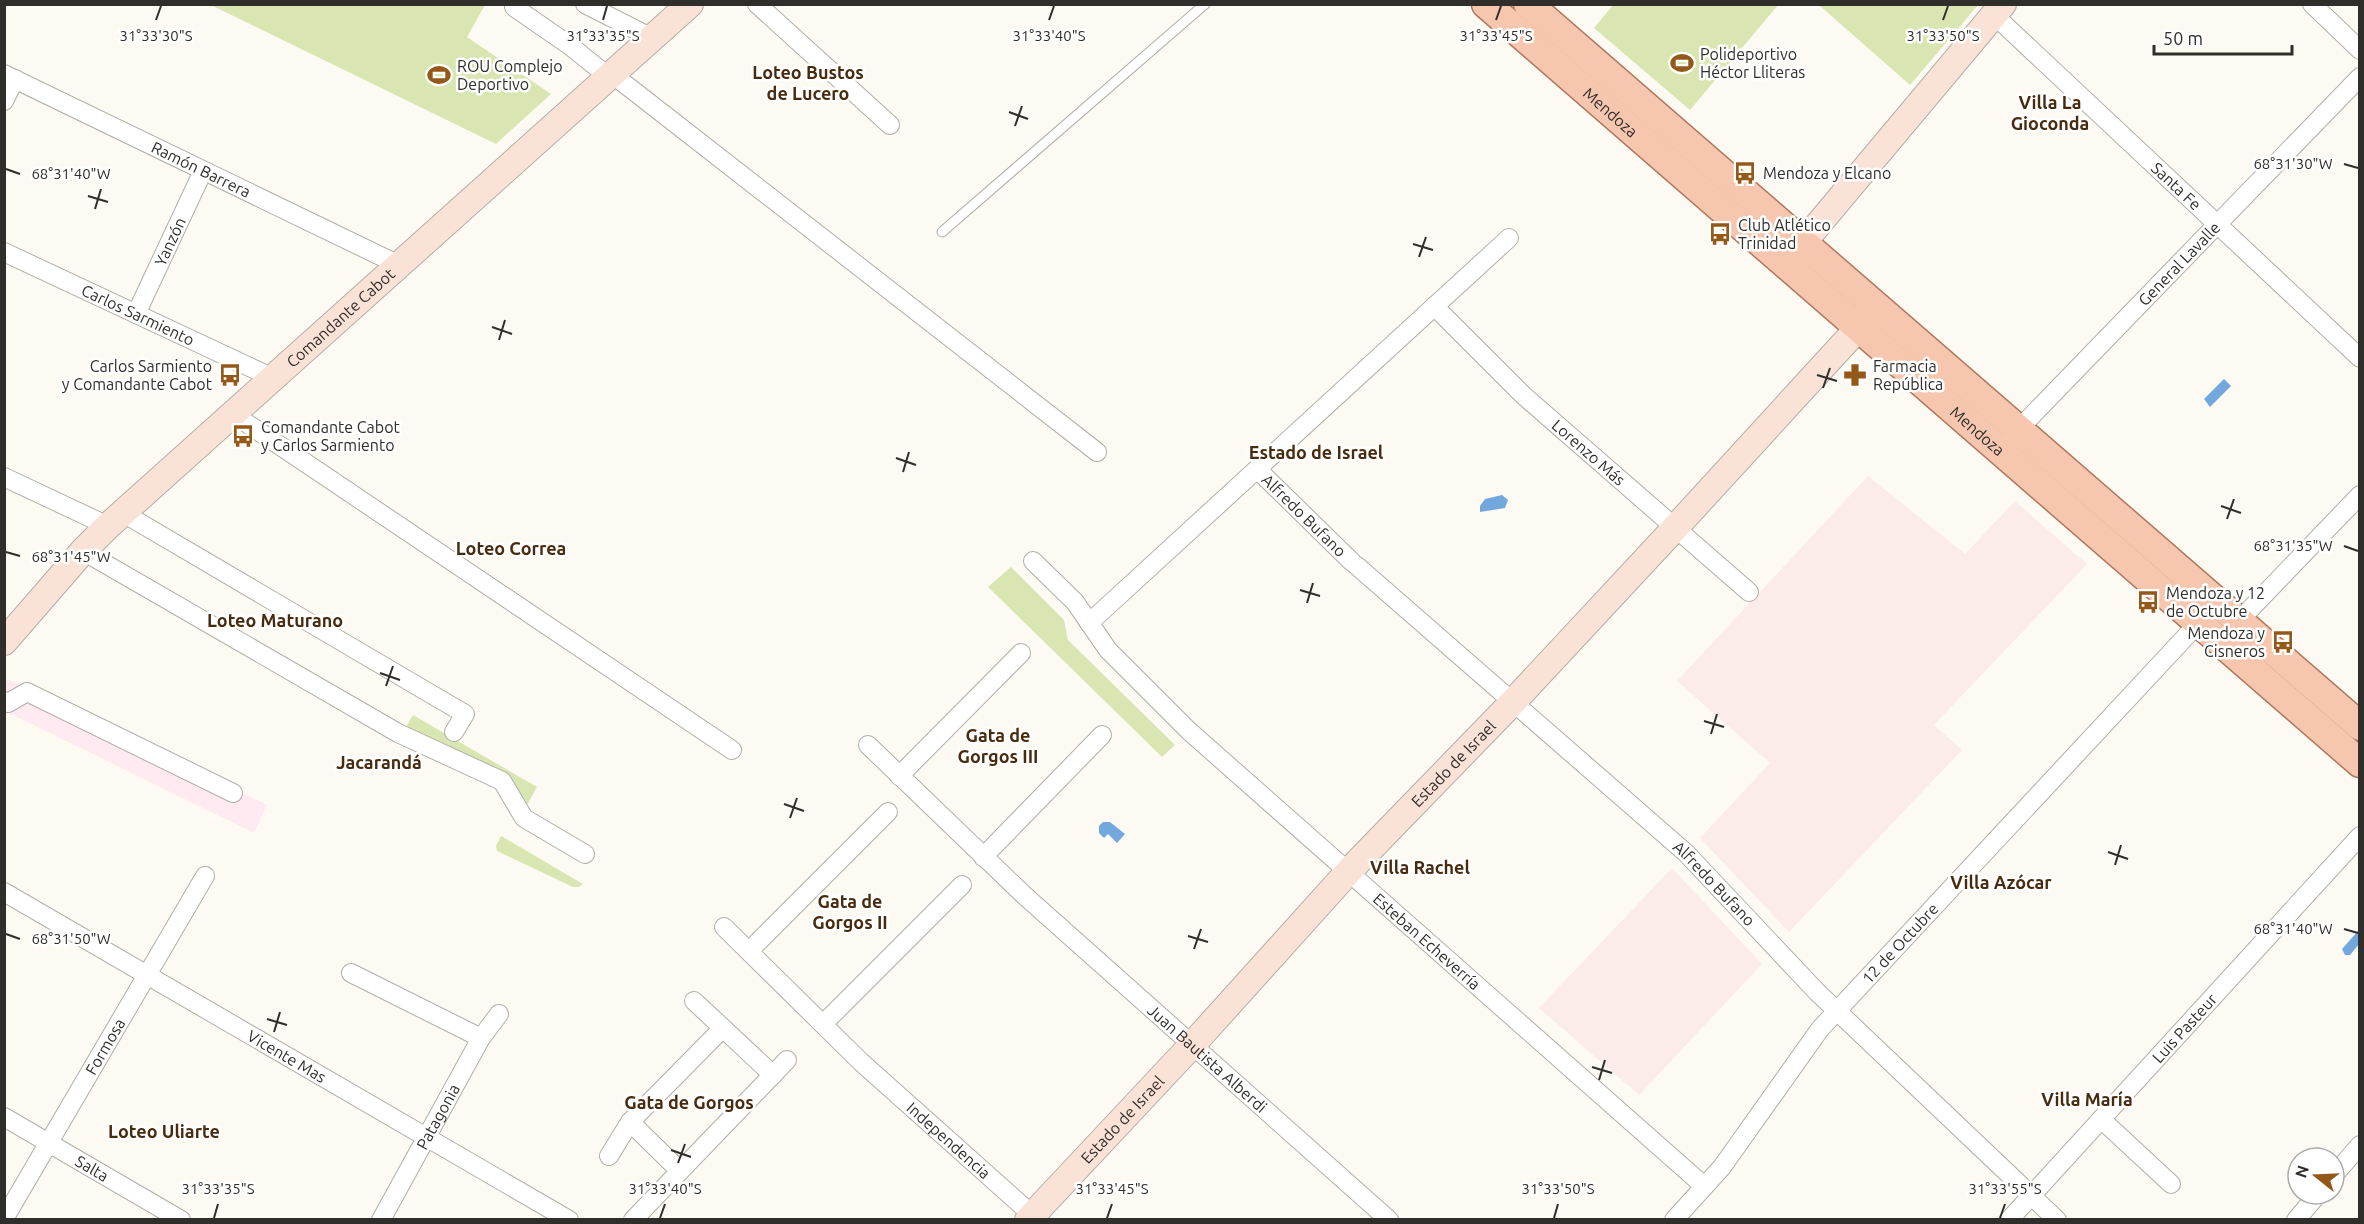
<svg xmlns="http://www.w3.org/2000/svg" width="2364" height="1224" viewBox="0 0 2364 1224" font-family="Ubuntu,sans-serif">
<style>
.commercial{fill:#ffeaf1}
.industrial{fill:#fcece9}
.green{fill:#d9e6b1}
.water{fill:#72a8de}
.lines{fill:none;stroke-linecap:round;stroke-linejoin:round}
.lane-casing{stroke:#b1aea8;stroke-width:11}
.street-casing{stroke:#b1aea8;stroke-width:20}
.secondary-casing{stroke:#b1aea8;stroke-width:28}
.primary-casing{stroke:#ad785d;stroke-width:31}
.lane{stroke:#fff;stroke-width:9}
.street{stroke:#fff;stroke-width:18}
.secondary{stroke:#fbe2d6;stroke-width:26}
.primary{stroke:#f7c6ae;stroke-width:28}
.ticks{fill:none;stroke:#2f2e2b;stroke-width:2}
.labels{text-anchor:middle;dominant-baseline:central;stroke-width:5;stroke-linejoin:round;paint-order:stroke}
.poi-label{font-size:16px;fill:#2f2e2b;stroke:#fff;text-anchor:start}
.street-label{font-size:16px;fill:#2f2e2b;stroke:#fff}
.neighbourhood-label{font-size:18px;font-weight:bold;fill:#482b0e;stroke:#fff}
.ticks-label{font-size:15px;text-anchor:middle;fill:#2f2e2b;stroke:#fff;stroke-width:5;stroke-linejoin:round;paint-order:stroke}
</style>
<rect width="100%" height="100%" fill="#fdfaf3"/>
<polygon class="commercial" points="8,679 267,805 254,833 5,711 4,683"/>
<g class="industrial">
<polygon points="1868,476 1965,554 2015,501 2087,564 1934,725 1962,750 1789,932 1700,838 1770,763 1677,681"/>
<polygon points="1672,868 1762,964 1639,1095 1539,1008"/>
</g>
<g class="green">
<polygon points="211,5 485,5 467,37 551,94 496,144"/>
<polygon points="1613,5 1613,4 1778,5 1690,110 1594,28"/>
<polygon points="1819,5 1978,5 1910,85"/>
<polygon points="1011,567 1064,620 1068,640 1175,745 1162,757 988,587"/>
<polygon points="413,715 537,787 527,805 507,774 406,727"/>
<polygon points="501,836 583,884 579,887 573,887 497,851 496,846"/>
</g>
<g class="water">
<polygon points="2224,379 2231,386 2210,407 2204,399"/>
<polygon points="1502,495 1508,500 1505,508 1480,512 1480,506 1485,499"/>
<polygon points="1103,822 1110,822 1125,834 1117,843 1108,834 1104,838 1099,833 1099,826"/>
<polygon points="2359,930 2359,944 2350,955 2345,955 2342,949"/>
</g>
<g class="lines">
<g class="lane-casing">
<polyline id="lane" points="942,232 1205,4"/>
</g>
<g class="street-casing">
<g id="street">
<polyline points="585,4 652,38"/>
<polyline points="757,4 890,125"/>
<polyline points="2312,4 2360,50"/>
<polyline points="514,7 569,45 609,77"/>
<path id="s1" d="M1994,15L2360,358"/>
<path id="s2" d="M4,74L399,265"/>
<polyline points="612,74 1097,452"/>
<polyline points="4,101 15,79"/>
<path id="s3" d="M4,252L273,378"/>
<path id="s4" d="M1434,306L1523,395L1749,592"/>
<path id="s5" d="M136,314L203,171"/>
<polyline points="233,414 732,750"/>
<path id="s6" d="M2012,436L2360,77"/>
<path id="s7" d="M1257,469L1352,562"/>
<polyline points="4,477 108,526"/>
<polyline points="123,513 465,714 454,732"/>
<polyline points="83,551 398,733 502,781 524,818 585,854"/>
<path id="s8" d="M1033,561L1075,602L1108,650L1189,731L1704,1186"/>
<path id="s9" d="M1357,566L1686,853L1817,992L2057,1220"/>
<polyline points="1089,623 1509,238"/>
<polyline points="2232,628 2360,495"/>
<polyline points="4,701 8,703 27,692 233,793"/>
<path id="s10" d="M868,745L1025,896L1389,1220"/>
<polyline points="899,776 1021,653"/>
<polyline points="983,857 1102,735"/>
<path id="s11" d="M4,892L569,1220"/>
<path id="s12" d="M724,927L861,1062L1038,1220"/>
<polyline points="749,951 888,812"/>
<polyline points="351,973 481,1038"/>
<polyline points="694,1001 773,1075"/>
<polyline points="823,1024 962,885"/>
<path id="s13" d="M4,1117L181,1220"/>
<polyline points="2101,1119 2171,1184"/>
<polyline points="630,1122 680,1171"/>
<polyline points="609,1156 630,1122 723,1028"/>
<polyline points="2334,1175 2360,1145"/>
<path id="s14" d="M4,1219L205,876"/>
<path id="s15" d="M381,1220L481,1038L499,1014"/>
<polyline points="633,1220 787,1060"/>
<path id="s16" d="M1674,1220L1722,1167L1820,1029L2205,616"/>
<path id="s17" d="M2009,1220L2360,836"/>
<polyline points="2296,1220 2318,1194"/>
</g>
</g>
<g class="secondary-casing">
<g id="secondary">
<polyline points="1791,257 2003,4"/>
<path id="s18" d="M4,642L83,551L108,526L690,4"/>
<path id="s19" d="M1028,1220L1193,1044L1348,872L1513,702L1675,528L1872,313"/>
</g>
</g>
<g class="primary-casing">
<g id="primary">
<path id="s20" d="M1486,4L2360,763"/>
<polyline points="1528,4 2360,726"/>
</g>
</g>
<use href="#lane" class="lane"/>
<use href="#street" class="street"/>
<use href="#secondary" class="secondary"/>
<use href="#primary" class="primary"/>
</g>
<path class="ticks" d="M156,20L161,6M603,20L607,6M1049,20L1054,6M1496,20L1501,6M1943,20L1948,6M1009,112L1028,119M1015,126L1022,106M2344,164L2358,168M6,169L20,174M88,196L108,202M95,209L101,189M1413,244L1433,250M1419,257L1426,237M492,327L512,334M499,340L505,320M1817,375L1837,381M1823,388L1830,368M896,458L916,465M903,472L909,452M2221,506L2241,513M2227,519L2234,499M2344,546L2358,551M6,552L20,556M1300,590L1320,596M1307,603L1313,583M380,673L400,680M386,686L393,666M1704,721L1724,727M1711,734L1717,714M784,804L804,811M790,818L797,798M2108,852L2128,859M2115,865L2121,845M2344,929L2358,933M6,934L20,939M1188,936L1208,942M1194,949L1201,929M267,1019L287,1025M274,1032L280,1012M1592,1067L1612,1073M1599,1080L1605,1060M671,1150L691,1157M678,1163L685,1144M214,1218L218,1204M660,1218L665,1204M1107,1218L1112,1204M1554,1218L1558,1204M2000,1218L2005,1204"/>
<defs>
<g id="stadium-bare" transform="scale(1.8)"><path d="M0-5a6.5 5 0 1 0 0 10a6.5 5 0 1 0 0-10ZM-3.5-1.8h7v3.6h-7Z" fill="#945919" stroke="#fff" stroke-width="2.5" paint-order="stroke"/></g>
<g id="bus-bare" transform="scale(1.8)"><path d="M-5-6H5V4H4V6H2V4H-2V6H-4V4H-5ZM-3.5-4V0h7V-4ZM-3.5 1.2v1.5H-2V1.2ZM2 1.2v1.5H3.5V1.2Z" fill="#945919" stroke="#fff" stroke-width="2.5" paint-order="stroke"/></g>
<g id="pharmacy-bare" transform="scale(1.8)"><path d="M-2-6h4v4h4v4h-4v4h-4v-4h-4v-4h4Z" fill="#945919" stroke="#fff" stroke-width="2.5" paint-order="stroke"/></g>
</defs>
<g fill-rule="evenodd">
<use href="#stadium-bare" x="1682" y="63"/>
<use href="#stadium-bare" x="439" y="75"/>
<use href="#bus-bare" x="1745" y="173"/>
<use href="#bus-bare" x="1720" y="234"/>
<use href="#bus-bare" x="230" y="375"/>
<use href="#pharmacy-bare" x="1855" y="375"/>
<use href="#bus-bare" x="243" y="436"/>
<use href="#bus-bare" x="2148" y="602"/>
<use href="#bus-bare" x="2283" y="642"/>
</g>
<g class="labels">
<g class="poi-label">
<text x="1700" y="54">Polideportivo<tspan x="1700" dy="18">Héctor Lliteras</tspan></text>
<text x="457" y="66">ROU Complejo<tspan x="457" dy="18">Deportivo</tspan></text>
<text x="1763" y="173">Mendoza y Elcano</text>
<text x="1738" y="225">Club Atlético<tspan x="1738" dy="18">Trinidad</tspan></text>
<text x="212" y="366" text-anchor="end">Carlos Sarmiento<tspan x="212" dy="18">y Comandante Cabot</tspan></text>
<text x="1873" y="366">Farmacia<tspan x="1873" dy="18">República</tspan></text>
<text x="261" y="427">Comandante Cabot<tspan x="261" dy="18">y Carlos Sarmiento</tspan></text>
<text x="2166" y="593">Mendoza y 12<tspan x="2166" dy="18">de Octubre</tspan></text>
<text x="2265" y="633" text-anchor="end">Mendoza y<tspan x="2265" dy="18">Cisneros</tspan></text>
</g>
<g class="street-label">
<text stroke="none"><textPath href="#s20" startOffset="165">Mendoza</textPath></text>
<text stroke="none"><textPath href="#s2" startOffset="219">Ramón Barrera</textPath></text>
<text stroke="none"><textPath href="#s1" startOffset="250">Santa Fe</textPath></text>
<text stroke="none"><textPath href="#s5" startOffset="80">Yanzón</textPath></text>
<text stroke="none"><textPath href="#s6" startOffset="240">General Lavalle</textPath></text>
<text stroke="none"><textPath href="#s3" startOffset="148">Carlos Sarmiento</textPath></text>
<text stroke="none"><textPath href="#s18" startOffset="468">Comandante Cabot</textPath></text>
<text stroke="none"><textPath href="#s20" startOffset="651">Mendoza</textPath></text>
<text stroke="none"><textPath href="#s4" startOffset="213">Lorenzo Más</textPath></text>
<text stroke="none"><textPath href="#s7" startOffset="66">Alfredo Bufano</textPath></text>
<text stroke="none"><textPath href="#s19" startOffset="624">Estado de Israel</textPath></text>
<text stroke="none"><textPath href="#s9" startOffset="478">Alfredo Bufano</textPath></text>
<text stroke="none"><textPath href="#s8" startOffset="549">Esteban Echeverría</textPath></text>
<text stroke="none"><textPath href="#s16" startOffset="358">12 de Octubre</textPath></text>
<text stroke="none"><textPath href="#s17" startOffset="260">Luis Pasteur</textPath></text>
<text stroke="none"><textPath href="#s14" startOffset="200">Formosa</textPath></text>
<text stroke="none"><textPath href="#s11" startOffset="327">Vicente Mas</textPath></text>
<text stroke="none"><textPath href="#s10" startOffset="462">Juan Bautista Alberdi</textPath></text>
<text stroke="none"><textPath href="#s15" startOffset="118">Patagonia</textPath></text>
<text stroke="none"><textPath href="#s19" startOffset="138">Estado de Israel</textPath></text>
<text stroke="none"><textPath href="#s12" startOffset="310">Independencia</textPath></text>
<text stroke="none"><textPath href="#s13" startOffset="102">Salta</textPath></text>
</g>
<g class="neighbourhood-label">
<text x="808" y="72">Loteo Bustos<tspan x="808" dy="21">de Lucero</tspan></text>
<text x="2050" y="102">Villa La<tspan x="2050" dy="21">Gioconda</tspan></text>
<text x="1316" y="452">Estado de Israel</text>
<text x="511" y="548">Loteo Correa</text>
<text x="275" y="620">Loteo Maturano</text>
<text x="998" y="735">Gata de<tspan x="998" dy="21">Gorgos III</tspan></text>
<text x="379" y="762">Jacarandá</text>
<text x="1420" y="867">Villa Rachel</text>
<text x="2001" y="882">Villa Azócar</text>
<text x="850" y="901">Gata de<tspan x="850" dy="21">Gorgos II</tspan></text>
<text x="2087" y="1099">Villa María</text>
<text x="689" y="1102">Gata de Gorgos</text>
<text x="164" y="1131">Loteo Uliarte</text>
</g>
</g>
<g class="ticks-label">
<text x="156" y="41">31°33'30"S</text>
<text x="603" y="41">31°33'35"S</text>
<text x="1049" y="41">31°33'40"S</text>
<text x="1496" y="41">31°33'45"S</text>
<text x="1943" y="41">31°33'50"S</text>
<text x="2293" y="169">68°31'30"W</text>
<text x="71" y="179">68°31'40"W</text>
<text x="2293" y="551">68°31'35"W</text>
<text x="71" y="562">68°31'45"W</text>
<text x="2293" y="934">68°31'40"W</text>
<text x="71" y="944">68°31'50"W</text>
<text x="2005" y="1194">31°33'55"S</text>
<text x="218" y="1194">31°33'35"S</text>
<text x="665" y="1194">31°33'40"S</text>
<text x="1112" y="1194">31°33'45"S</text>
<text x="1558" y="1194">31°33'50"S</text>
</g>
<rect width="2364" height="1224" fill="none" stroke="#2f2e2b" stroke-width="12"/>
<g transform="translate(2316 1176) rotate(288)"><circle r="28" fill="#ffffff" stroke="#acabaa" stroke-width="1.5"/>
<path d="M0-4.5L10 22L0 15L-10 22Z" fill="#945919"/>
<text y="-9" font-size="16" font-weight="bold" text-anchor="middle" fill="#2f2e2b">N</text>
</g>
<path d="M2154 45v9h138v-9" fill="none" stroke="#2f2e2b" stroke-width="3"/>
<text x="2163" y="45" font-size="18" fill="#2f2e2b" stroke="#ffffff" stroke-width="4.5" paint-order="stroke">50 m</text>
</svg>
